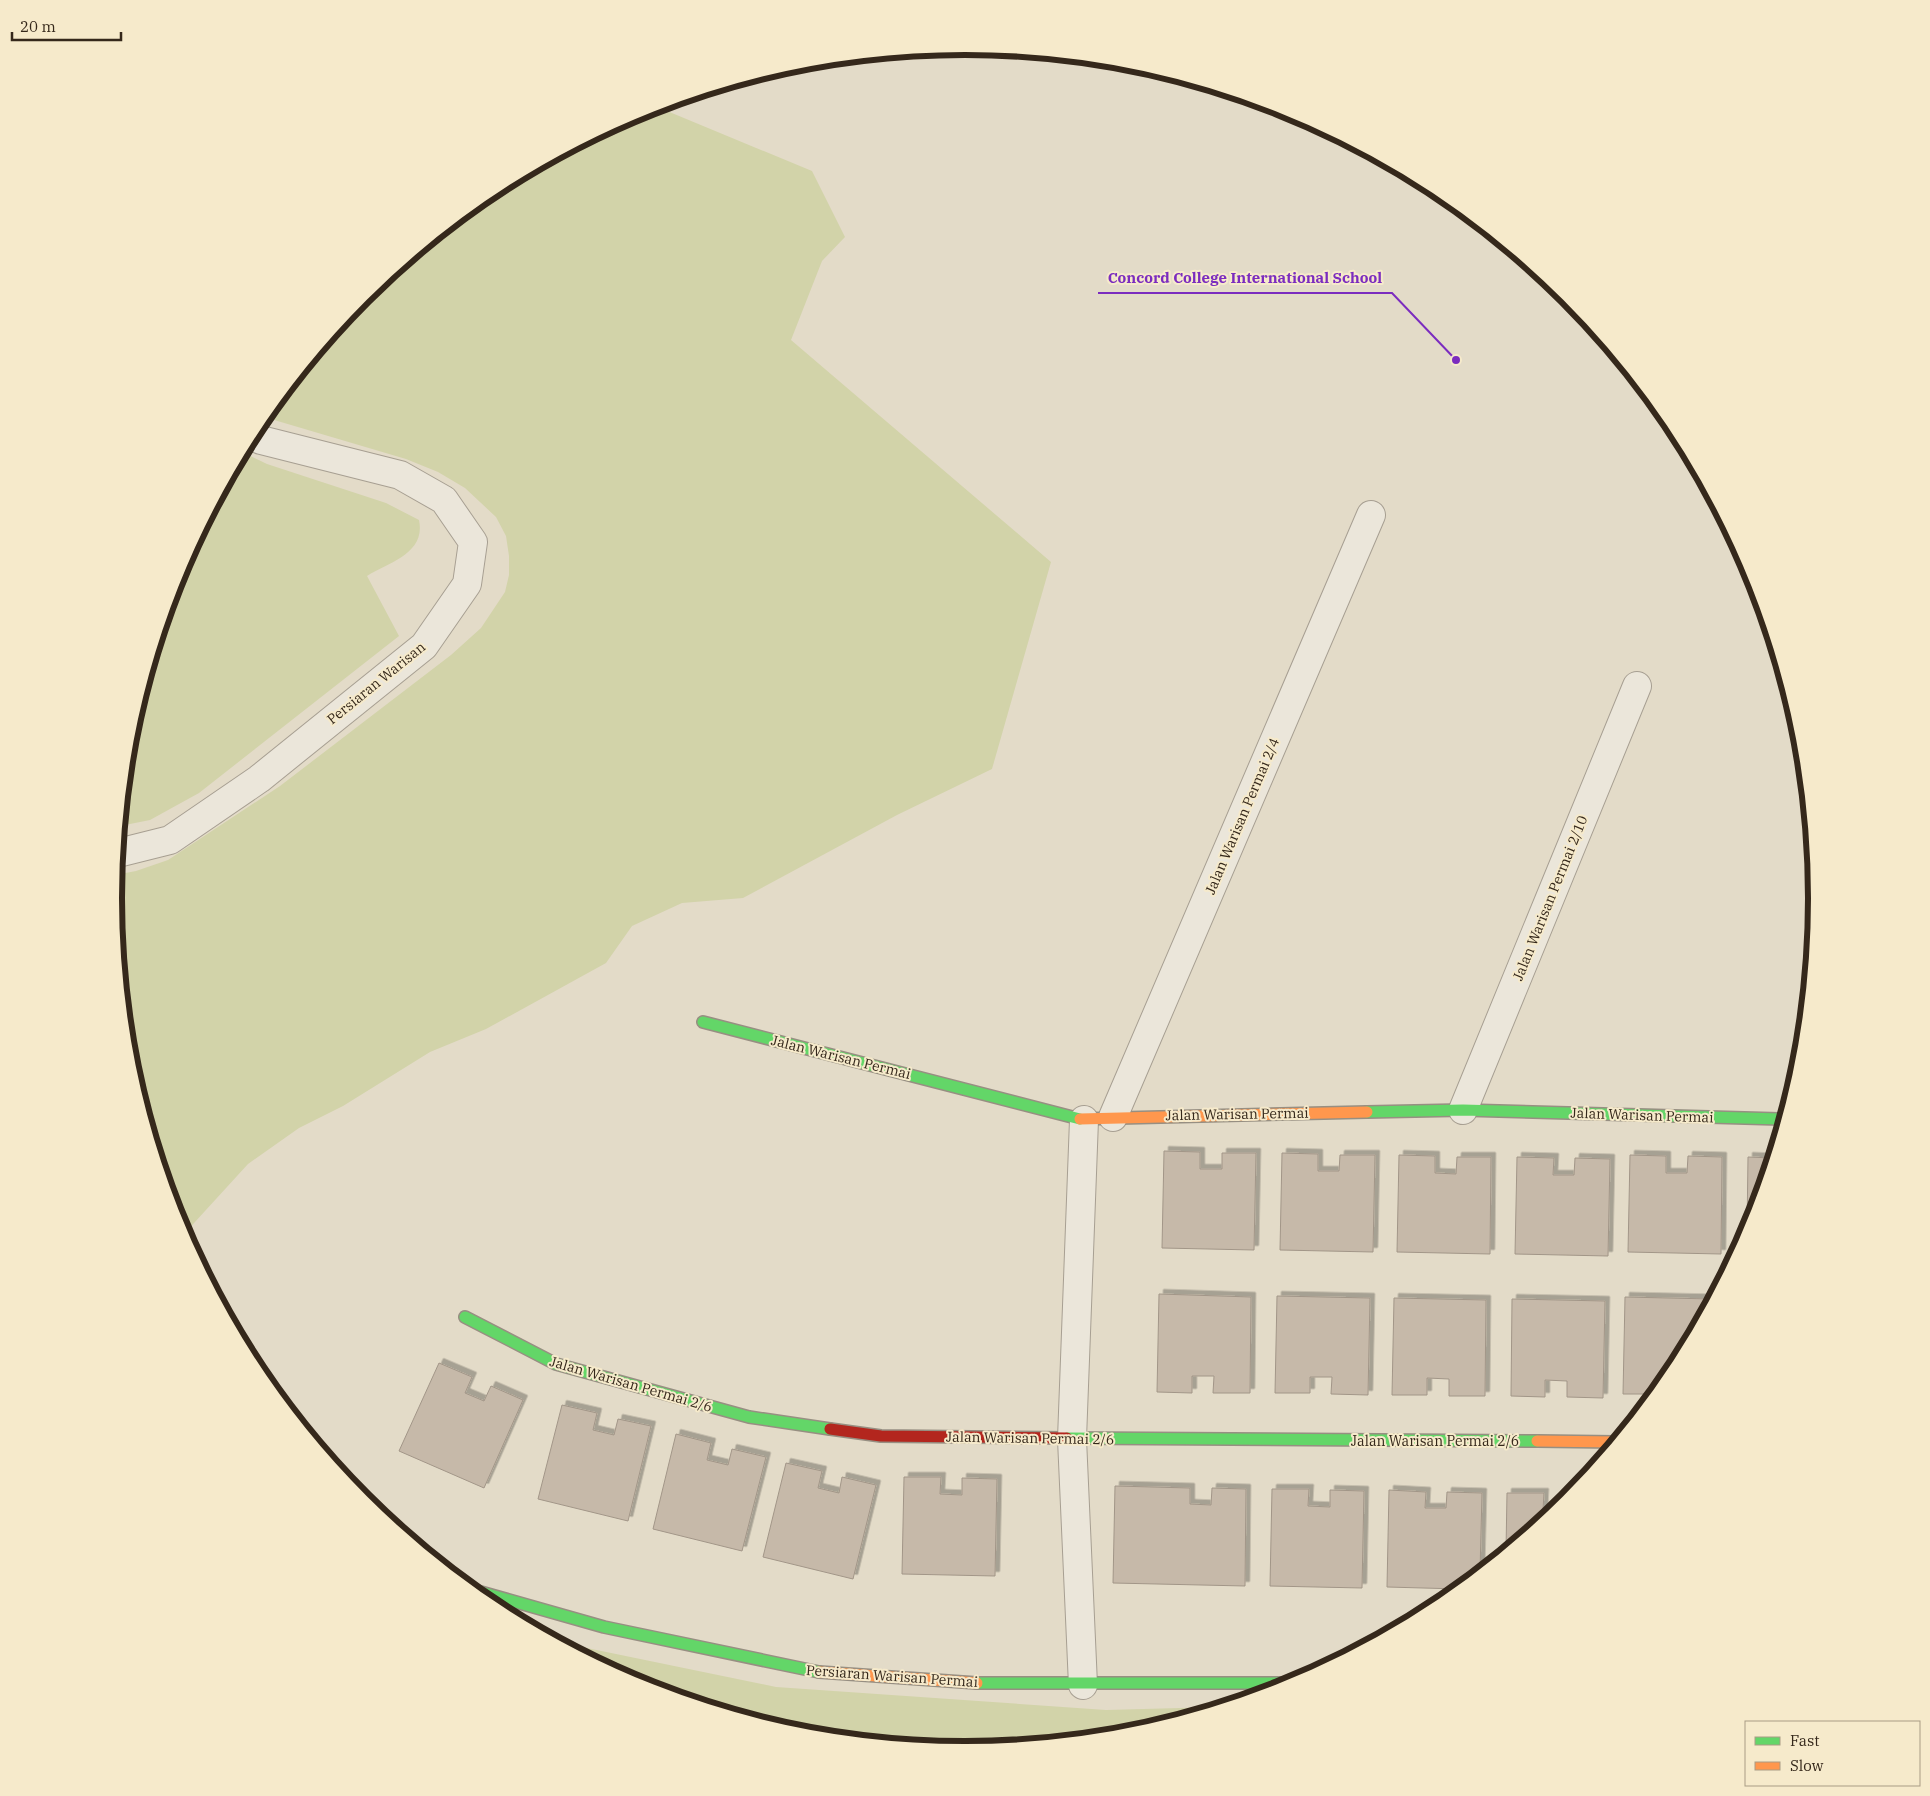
<svg xmlns="http://www.w3.org/2000/svg" width="1930" height="1796" viewBox="0 0 1930 1796" font-family="'IBM Plex Serif',serif">
<style>
.green{fill:#d2d3a9}
.building{fill:#c6b9a9;stroke:#a29688;filter:url(#shadow)}
.lines{fill:none;stroke-linecap:round;stroke-linejoin:round}
.street-casing{stroke:#a79f92;stroke-width:30}
.fast-casing{stroke:#978f82;stroke-width:14}
.slow-casing{stroke:#978f82;stroke-width:14}
.jam-casing{stroke:#978f82;stroke-width:14}
.street{stroke:#ebe6da;stroke-width:28}
.fast{stroke:#63d668;stroke-width:11}
.slow{stroke:#ff974d;stroke-width:11}
.jam{stroke:#b3261e;stroke-width:11}
.labels{text-anchor:middle;dominant-baseline:central;stroke-width:4;stroke-linejoin:round;paint-order:stroke}
.street-label{font-size:14px;fill:#35281b;stroke:#f6eacb}
.rim{fill:none;stroke:#35281b;stroke-width:6}
.leader{fill:none;stroke:#7b2cbf;stroke-width:2}
.callout-dot{fill:#7b2cbf;stroke:#f6eacb;stroke-width:2}
.callout-label{font-size:15px;text-anchor:middle;font-weight:bold;fill:#7b2cbf;stroke:#f6eacb;stroke-width:4;stroke-linejoin:round;paint-order:stroke}
</style>
<defs>
<filter id="shadow"><feDropShadow dx="4.5" dy="-4.5" stdDeviation="0" flood-color="#0004"/></filter>
</defs>
<rect width="100%" height="100%" fill="#e3dbc8"/>
<g class="green">
<polygon points="655,106 812,171 845,237 822,261 791,340 1051,562 992,769 897,815 743,898 682,903 632,926 606,963 486,1029 430,1052 343,1106 299,1128 248,1164 184,1234 178,1224 130,1064 113,898 115,875 136,871 168,860 280,786 451,655 481,628 505,592 509,575 509,556 506,536 496,517 465,488 438,472 406,459 264,417 363,296 492,190 639,111"/>
<path d="M242,452L267,464L386,503L419,520C426,553 390,562 367,576L399,636L199,793L150,820L120,826L130,732L178,572Z"/>
<polygon points="552,1638 582,1647 776,1687 1106,1710 1217,1707 1131,1733 965,1750 799,1733 639,1685"/>
</g>
<g class="building">
<polygon points="1164,1151 1200,1152 1200,1169 1222,1169 1222,1153 1256,1153 1254,1250 1162,1248"/>
<polygon points="1282,1153 1318,1154 1318,1171 1339,1171 1340,1155 1375,1155 1373,1252 1280,1250"/>
<polygon points="1399,1155 1435,1156 1435,1173 1456,1174 1457,1157 1491,1157 1490,1254 1397,1252"/>
<polygon points="1630,1155 1666,1156 1666,1173 1687,1173 1688,1156 1722,1157 1721,1254 1628,1252"/>
<polygon points="1517,1157 1554,1158 1553,1175 1574,1175 1575,1158 1610,1159 1608,1256 1515,1254"/>
<polygon points="1748,1157 1772,1158 1752,1224 1740,1247 1740,1229 1747,1229"/>
<polygon points="1159,1294 1251,1297 1250,1393 1213,1393 1214,1376 1192,1376 1192,1393 1157,1392"/>
<polygon points="1277,1296 1370,1298 1368,1395 1331,1394 1332,1377 1310,1377 1310,1393 1275,1393"/>
<polygon points="1625,1297 1712,1299 1673,1371 1668,1378 1658,1378 1658,1390 1654,1394 1623,1394"/>
<polygon points="1394,1298 1486,1300 1485,1396 1449,1396 1449,1379 1427,1378 1427,1395 1392,1395"/>
<polygon points="1512,1299 1605,1301 1603,1398 1567,1397 1567,1381 1545,1380 1545,1397 1511,1396"/>
<polygon points="439,1363 472,1377 465,1393 484,1401 491,1386 523,1400 484,1488 399,1451"/>
<polygon points="562,1405 597,1413 593,1430 614,1435 618,1419 651,1426 628,1521 538,1499"/>
<polygon points="676,1434 711,1443 707,1460 728,1465 732,1449 766,1457 742,1551 653,1529"/>
<polygon points="786,1463 822,1471 818,1488 839,1493 842,1477 876,1485 853,1579 763,1557"/>
<polygon points="904,1477 941,1477 940,1494 962,1495 962,1478 997,1479 995,1576 902,1574"/>
<polygon points="1115,1486 1190,1488 1190,1504 1211,1505 1212,1488 1246,1489 1245,1586 1113,1583"/>
<polygon points="1272,1489 1309,1489 1308,1506 1330,1507 1330,1490 1364,1491 1362,1588 1270,1586"/>
<polygon points="1389,1490 1426,1492 1425,1508 1446,1508 1447,1492 1482,1493 1480,1572 1459,1589 1387,1587"/>
<polygon points="1507,1493 1544,1493 1543,1510 1555,1510 1506,1551"/>
</g>
<g class="lines">
<g class="street-casing">
<g id="street">
<polyline points="118,853 170,840 259,779 424,646 467,584 473,542 444,500 400,475 261,440 251,435"/>
<polyline points="1463,1110 1637,686"/>
<polyline points="1113,1117 1371,515"/>
<polyline points="1083,1685 1072,1439 1084,1120"/>
</g>
</g>
<g class="fast-casing">
<g id="fast">
<polyline points="703,1022 1080,1119"/>
<polyline points="1367,1112 1463,1110 1784,1119"/>
<polyline points="465,1317 556,1364 749,1417 830,1429"/>
<polyline points="1067,1438 1537,1441"/>
<polyline points="470,1589 604,1627 819,1672"/>
<polyline points="977,1683 1294,1683"/>
</g>
</g>
<g class="slow-casing">
<g id="slow">
<polyline points="1080,1119 1367,1112"/>
<polyline points="1537,1441 1615,1442"/>
<polyline points="819,1672 977,1683"/>
</g>
</g>
<g class="jam-casing">
<polyline id="jam" points="830,1429 881,1436 1067,1438"/>
</g>
<use href="#street" class="street"/>
<use href="#fast" class="fast"/>
<use href="#slow" class="slow"/>
<use href="#jam" class="jam"/>
</g>
<g class="labels">
<g class="street-label">
<text transform="translate(376 683) rotate(-39)">Persiaran Warisan</text>
<text transform="translate(1242 816) rotate(-67)">Jalan Warisan Permai 2/4</text>
<text transform="translate(1550 898) rotate(-68)">Jalan Warisan Permai 2/10</text>
<text transform="translate(841 1057) rotate(14)">Jalan Warisan Permai</text>
<text transform="translate(1237 1114) rotate(-1)">Jalan Warisan Permai</text>
<text transform="translate(1642 1115) rotate(2)">Jalan Warisan Permai</text>
<text transform="translate(631 1384) rotate(16)">Jalan Warisan Permai 2/6</text>
<text transform="translate(1030 1438) rotate(1)">Jalan Warisan Permai 2/6</text>
<text x="1435" y="1441">Jalan Warisan Permai 2/6</text>
<text transform="translate(892 1676) rotate(4)">Persiaran Warisan Permai</text>
</g>
</g>
<path d="M0 0H1930V1796H0ZM122 898a843 843 0 1 1 1686 0a843 843 0 1 1-1686 0Z" fill="#f6eacb" fill-rule="evenodd"/>
<path class="rim" d="M122 898a843 843 0 1 1 1686 0a843 843 0 1 1-1686 0Z"/>
<path class="leader" d="M1456 360L1392 293H1098"/>
<circle class="callout-dot" cx="1456" cy="360" r="5"/>
<g class="callout-label">
<text x="1245" y="283">Concord College International School</text>
</g>
<rect x="1745" y="1721" width="175" height="65" fill="#f6eacb" stroke="#a99c85"/>
<rect x="1755" y="1737" width="25" height="8" fill="#63d668" stroke="#a99c85"/>
<text x="1790" y="1746" font-size="15" fill="#35281b">Fast</text>
<rect x="1755" y="1762" width="25" height="8" fill="#ff974d" stroke="#a99c85"/>
<text x="1790" y="1771" font-size="15" fill="#35281b">Slow</text>
<path d="M12 32v8h109v-8" fill="none" stroke="#35281b" stroke-width="2.5"/>
<text x="20" y="32" font-size="15" fill="#35281b" stroke="#f6eacb" stroke-width="4" paint-order="stroke">20 m</text>
</svg>
